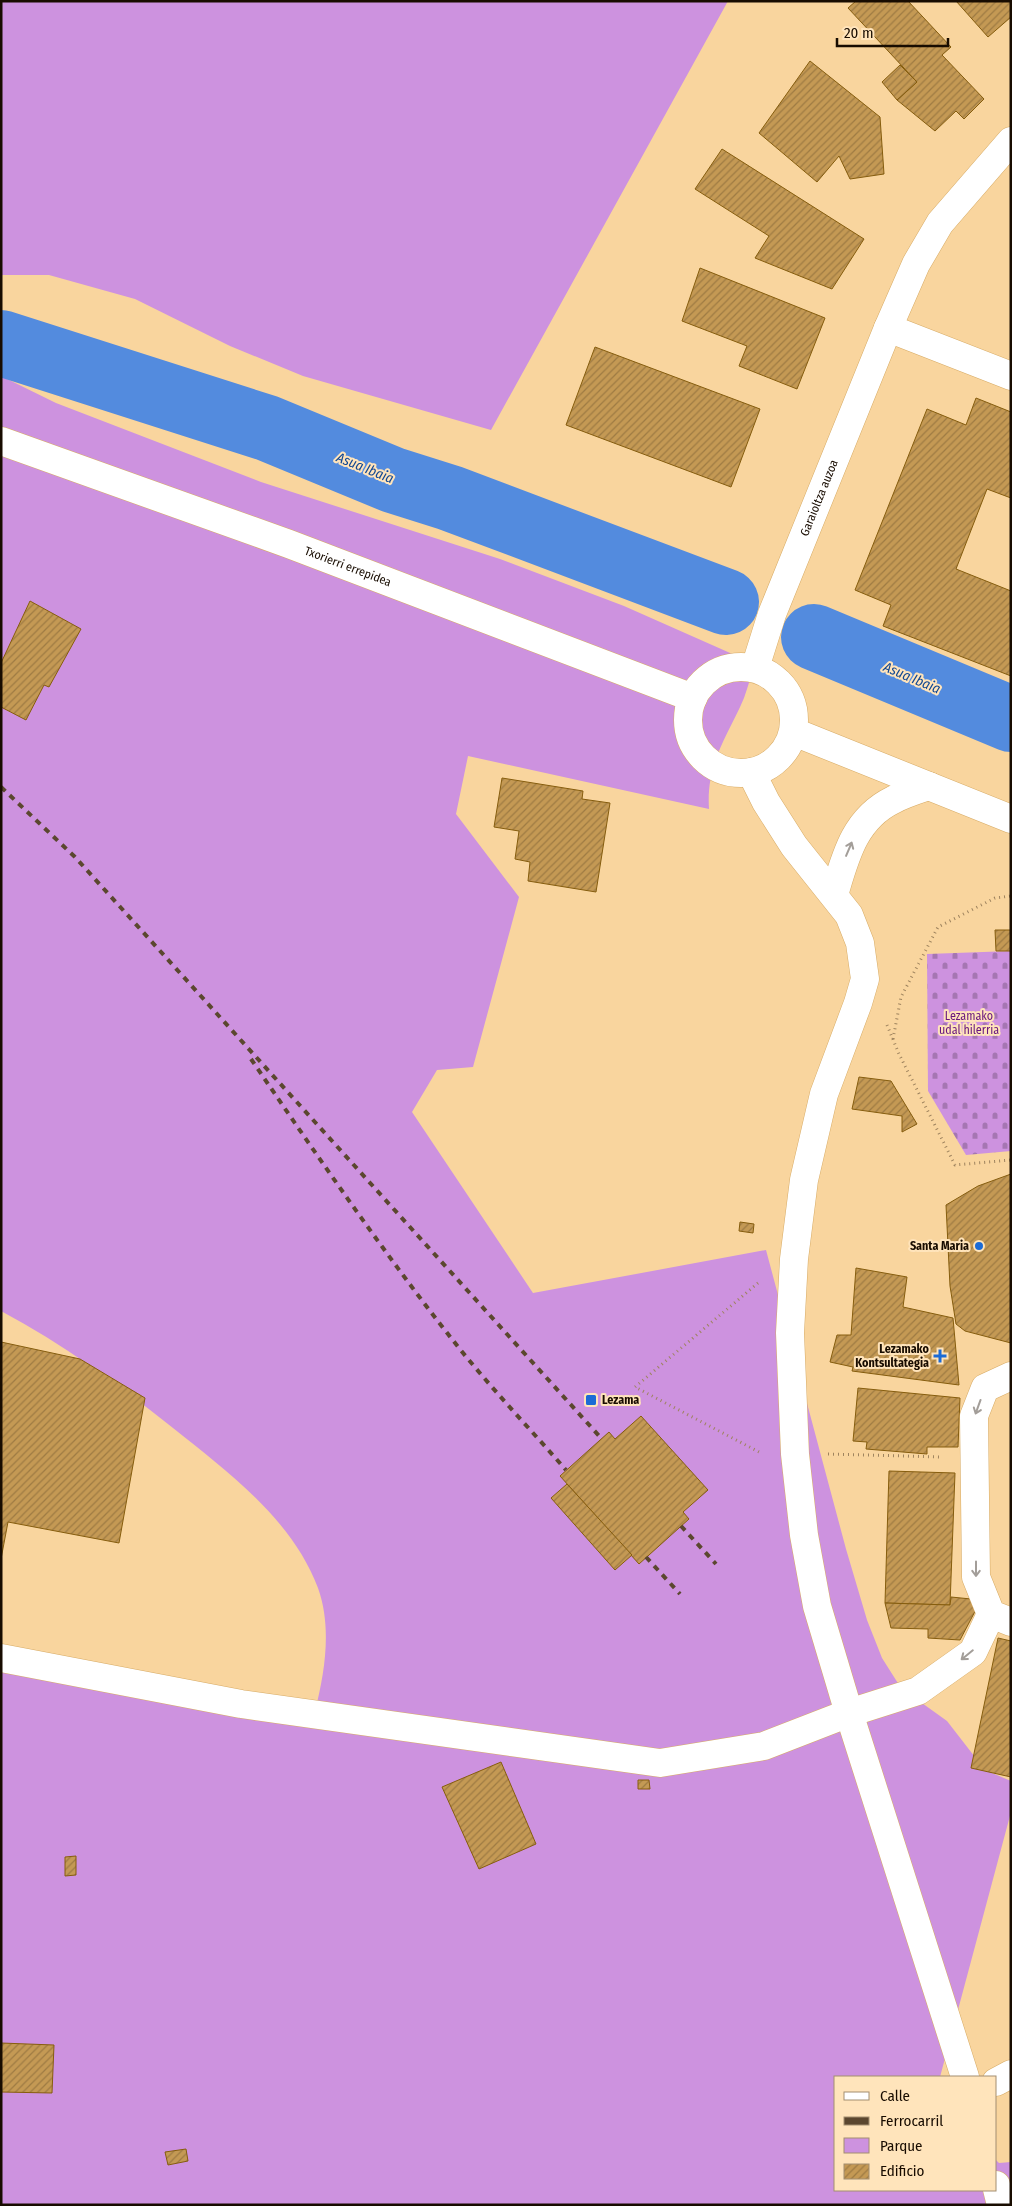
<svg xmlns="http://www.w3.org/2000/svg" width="1012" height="2206" viewBox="0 0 1012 2206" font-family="'Fira Sans Condensed',sans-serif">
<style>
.green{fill:#cd92df}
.cemetery{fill:url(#cemetery-stones)}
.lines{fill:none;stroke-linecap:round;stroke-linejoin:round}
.river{stroke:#538bde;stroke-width:66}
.building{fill:url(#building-hatch);stroke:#865d0e}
.street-casing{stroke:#d7ab65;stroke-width:29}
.secondary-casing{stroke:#d7ab65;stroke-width:29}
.path{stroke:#9e835e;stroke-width:3;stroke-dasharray:1 4;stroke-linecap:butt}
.street{stroke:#fff;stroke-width:28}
.secondary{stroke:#fff;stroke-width:28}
.rail{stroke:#5b472f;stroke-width:4;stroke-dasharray:6 6;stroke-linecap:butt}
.oneway{stroke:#a39e99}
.poi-dot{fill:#1c6bd5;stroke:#ffe4bb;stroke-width:2}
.labels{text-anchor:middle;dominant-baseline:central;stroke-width:4;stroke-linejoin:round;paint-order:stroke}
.street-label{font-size:12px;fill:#180c00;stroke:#ffe4bb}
.park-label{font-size:12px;fill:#68167e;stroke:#ffe4bb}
.poi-label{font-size:12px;font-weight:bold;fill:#180c00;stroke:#ffe4bb;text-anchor:end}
.water-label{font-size:14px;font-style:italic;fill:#114792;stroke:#ffe4bb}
</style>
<defs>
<pattern id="cemetery-stones" width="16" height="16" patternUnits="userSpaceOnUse" patternTransform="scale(1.25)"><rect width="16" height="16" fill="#cd92df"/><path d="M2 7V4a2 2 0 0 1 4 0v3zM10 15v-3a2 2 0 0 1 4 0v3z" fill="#a576b2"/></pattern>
<pattern id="building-hatch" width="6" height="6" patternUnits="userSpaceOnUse" patternTransform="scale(1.25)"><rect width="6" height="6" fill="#c49954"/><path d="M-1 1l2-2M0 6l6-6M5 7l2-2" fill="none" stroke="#9e7b43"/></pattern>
</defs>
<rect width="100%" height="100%" fill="#f9d59e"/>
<g class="green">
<polygon points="1,1 728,1 491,430 303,376 230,346 135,299 49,275 1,275"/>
<path d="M1,376L56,403L261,482L500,559L624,606L755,664C751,675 748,687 744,698C727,738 706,762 709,809L468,756L456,814L519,897L473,1067L437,1070L412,1112L533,1293L766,1250L846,1549L867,1620L882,1658L901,1688L947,1721L985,1770L1011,1781V1812L940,2077H836V2190H996V2160L999,2163L1011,2162V2205H1V1672L87,1675L315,1711C325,1672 332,1627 318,1588C292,1519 228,1472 173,1428C118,1384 63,1344 1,1311Z"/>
</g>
<polygon class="cemetery" points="1011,951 1011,1151 966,1155 928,1091 927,954"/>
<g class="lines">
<g class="river">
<polyline points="1,343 267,428 393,480 450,498 726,602"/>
<polyline points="814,637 1011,719"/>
</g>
</g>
<g class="building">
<polygon points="856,1 908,1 951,47 942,55 984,99 964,119 956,111 935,131 897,100 917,82 848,8"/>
<polygon points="956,1 1011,1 1011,17 988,37"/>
<polygon points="810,61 880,117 884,174 850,179 839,156 817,182 759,133"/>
<polygon points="900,65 917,82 897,100 882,82"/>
<polygon points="722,149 864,239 832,289 755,258 769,236 695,189"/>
<polygon points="700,268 825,318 797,389 739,366 747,346 682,321"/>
<polygon points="595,347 760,409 731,487 566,425"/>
<polygon points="976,398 1011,412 1011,498 987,489 956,569 1011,591 1011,676 883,626 891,605 855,590 927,409 966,425"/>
<polygon points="30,601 81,629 49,687 44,685 26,720 1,707 1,663"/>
<polygon points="502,778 583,791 582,799 610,803 596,892 528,881 530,862 515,859 519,831 494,827"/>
<polygon points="995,930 1011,930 1011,951 996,951"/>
<polygon points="859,1077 891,1081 917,1124 902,1132 902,1116 852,1109"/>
<polygon points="1011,1174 1011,1343 965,1331 956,1324 950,1286 946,1205 978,1186"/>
<polygon points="740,1222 754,1224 753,1233 739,1231"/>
<polygon points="856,1268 907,1277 903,1307 953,1318 959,1385 852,1371 853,1367 830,1362 837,1335 851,1335"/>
<polygon points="1,1342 80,1359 145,1398 119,1543 8,1522 1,1559"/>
<polygon points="858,1388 960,1398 958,1447 927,1447 927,1454 866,1449 867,1442 853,1441"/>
<polygon points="641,1416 708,1490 683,1512 689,1519 639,1564 560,1476 609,1432 615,1439"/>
<polygon points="889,1471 955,1473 950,1605 885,1603"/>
<polygon points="567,1484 632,1555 615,1570 551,1498"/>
<polygon points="951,1597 981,1600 960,1640 928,1638 928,1629 891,1628 885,1603 950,1605"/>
<polygon points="998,1638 1011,1641 1011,1777 971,1768"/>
<polygon points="501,1762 536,1844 479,1869 442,1787"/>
<polygon points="638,1780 649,1780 650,1789 638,1789"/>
<polygon points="76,1856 76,1875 65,1876 65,1857"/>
<polygon points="1,2043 54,2045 52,2093 1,2092"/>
<polygon points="186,2149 188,2161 168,2165 165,2152"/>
</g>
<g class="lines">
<g class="street-casing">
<g id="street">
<polyline points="888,328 1011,376"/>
<path id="s1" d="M755,668L772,614L888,328L916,264L940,223L1011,141"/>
<polyline points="751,772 766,802 794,846 849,915 860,943 865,979 858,1003 824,1094 804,1180 794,1259 790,1333 795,1454 804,1535 817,1606 849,1713 965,2077"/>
<polyline points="1011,1376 985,1388 974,1416 976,1577 991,1614 1011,1622"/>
<polyline points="1,1658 241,1704 660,1763 764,1746 849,1713 918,1691 973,1652 991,1614"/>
<polyline points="996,2082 1011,2074"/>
<polyline points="996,2185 1001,2205"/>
</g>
</g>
<g class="secondary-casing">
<g id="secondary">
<path id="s2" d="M1,441L289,544L693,698"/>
<circle cx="741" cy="720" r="53"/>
<polyline points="794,732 1011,819"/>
<path d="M834,895C845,858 854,819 893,800C904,794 917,790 929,786"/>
</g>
</g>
<g class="path">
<polyline points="887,1025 899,1054 955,1165 1011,1160"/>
<polyline points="893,1039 901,997 938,927 995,898 1011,896"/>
<polyline points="758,1283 635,1387 761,1453"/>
<polyline points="828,1454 942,1457"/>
</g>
<use href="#street" class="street"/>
<use href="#secondary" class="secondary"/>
<g class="rail">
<polyline points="1,787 75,857 601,1438"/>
<path d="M251,1059C318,1157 385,1255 459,1348C493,1390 531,1430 566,1470"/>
<polyline points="681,1526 716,1564"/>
<polyline points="646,1557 680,1594"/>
</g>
</g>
<defs><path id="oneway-shaft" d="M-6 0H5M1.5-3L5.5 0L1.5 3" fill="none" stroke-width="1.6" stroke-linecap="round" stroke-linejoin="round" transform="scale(1.25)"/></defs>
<g class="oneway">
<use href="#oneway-shaft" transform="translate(849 849) rotate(-67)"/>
<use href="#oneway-shaft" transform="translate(978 1407) rotate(110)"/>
<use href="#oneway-shaft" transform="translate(976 1569) rotate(90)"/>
<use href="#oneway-shaft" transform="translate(967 1655) rotate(141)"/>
</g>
<g class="poi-dot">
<circle cx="979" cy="1246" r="5"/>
<path d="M937.5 1348.5h5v5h5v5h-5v5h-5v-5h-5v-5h5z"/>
<rect x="585" y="1394" width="12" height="12" rx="2.5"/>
</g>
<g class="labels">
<g class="street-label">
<text stroke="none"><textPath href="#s1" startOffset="182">Garaioltza auzoa</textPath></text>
<text stroke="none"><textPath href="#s2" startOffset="369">Txorierri errepidea</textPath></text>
</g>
<g class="park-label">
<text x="969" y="1016">Lezamako<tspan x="969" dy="14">udal hilerria</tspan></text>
</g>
<g class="poi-label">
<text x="969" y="1246">Santa Maria</text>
<text x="929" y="1349">Lezamako<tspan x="929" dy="14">Kontsultategia</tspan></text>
<text x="602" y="1400" text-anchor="start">Lezama</text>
</g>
<g class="water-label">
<text transform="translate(365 468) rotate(22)">Asua Ibaia</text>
<text transform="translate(912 678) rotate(23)">Asua Ibaia</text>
</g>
</g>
<rect width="1012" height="2206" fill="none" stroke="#180c00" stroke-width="5"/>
<rect x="834" y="2076" width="162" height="115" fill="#ffe4bb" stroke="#a38e70"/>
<rect x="844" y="2092" width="25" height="8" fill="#ffffff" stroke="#a38e70"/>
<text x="880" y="2101" font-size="15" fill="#180c00">Calle</text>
<rect x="844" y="2117" width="25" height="8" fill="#5b472f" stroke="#a38e70"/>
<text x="880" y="2126" font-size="15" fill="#180c00">Ferrocarril</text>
<rect x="844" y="2138" width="25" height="15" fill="#cd92df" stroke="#a38e70"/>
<text x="880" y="2151" font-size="15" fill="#180c00">Parque</text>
<rect x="844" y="2164" width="25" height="15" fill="url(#building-hatch)" stroke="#a38e70"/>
<text x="880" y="2176" font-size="15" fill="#180c00">Edificio</text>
<path d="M837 38v8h111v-8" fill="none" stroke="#180c00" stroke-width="2.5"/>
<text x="844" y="38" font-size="15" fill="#180c00" stroke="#ffe4bb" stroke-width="4" paint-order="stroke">20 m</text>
</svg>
